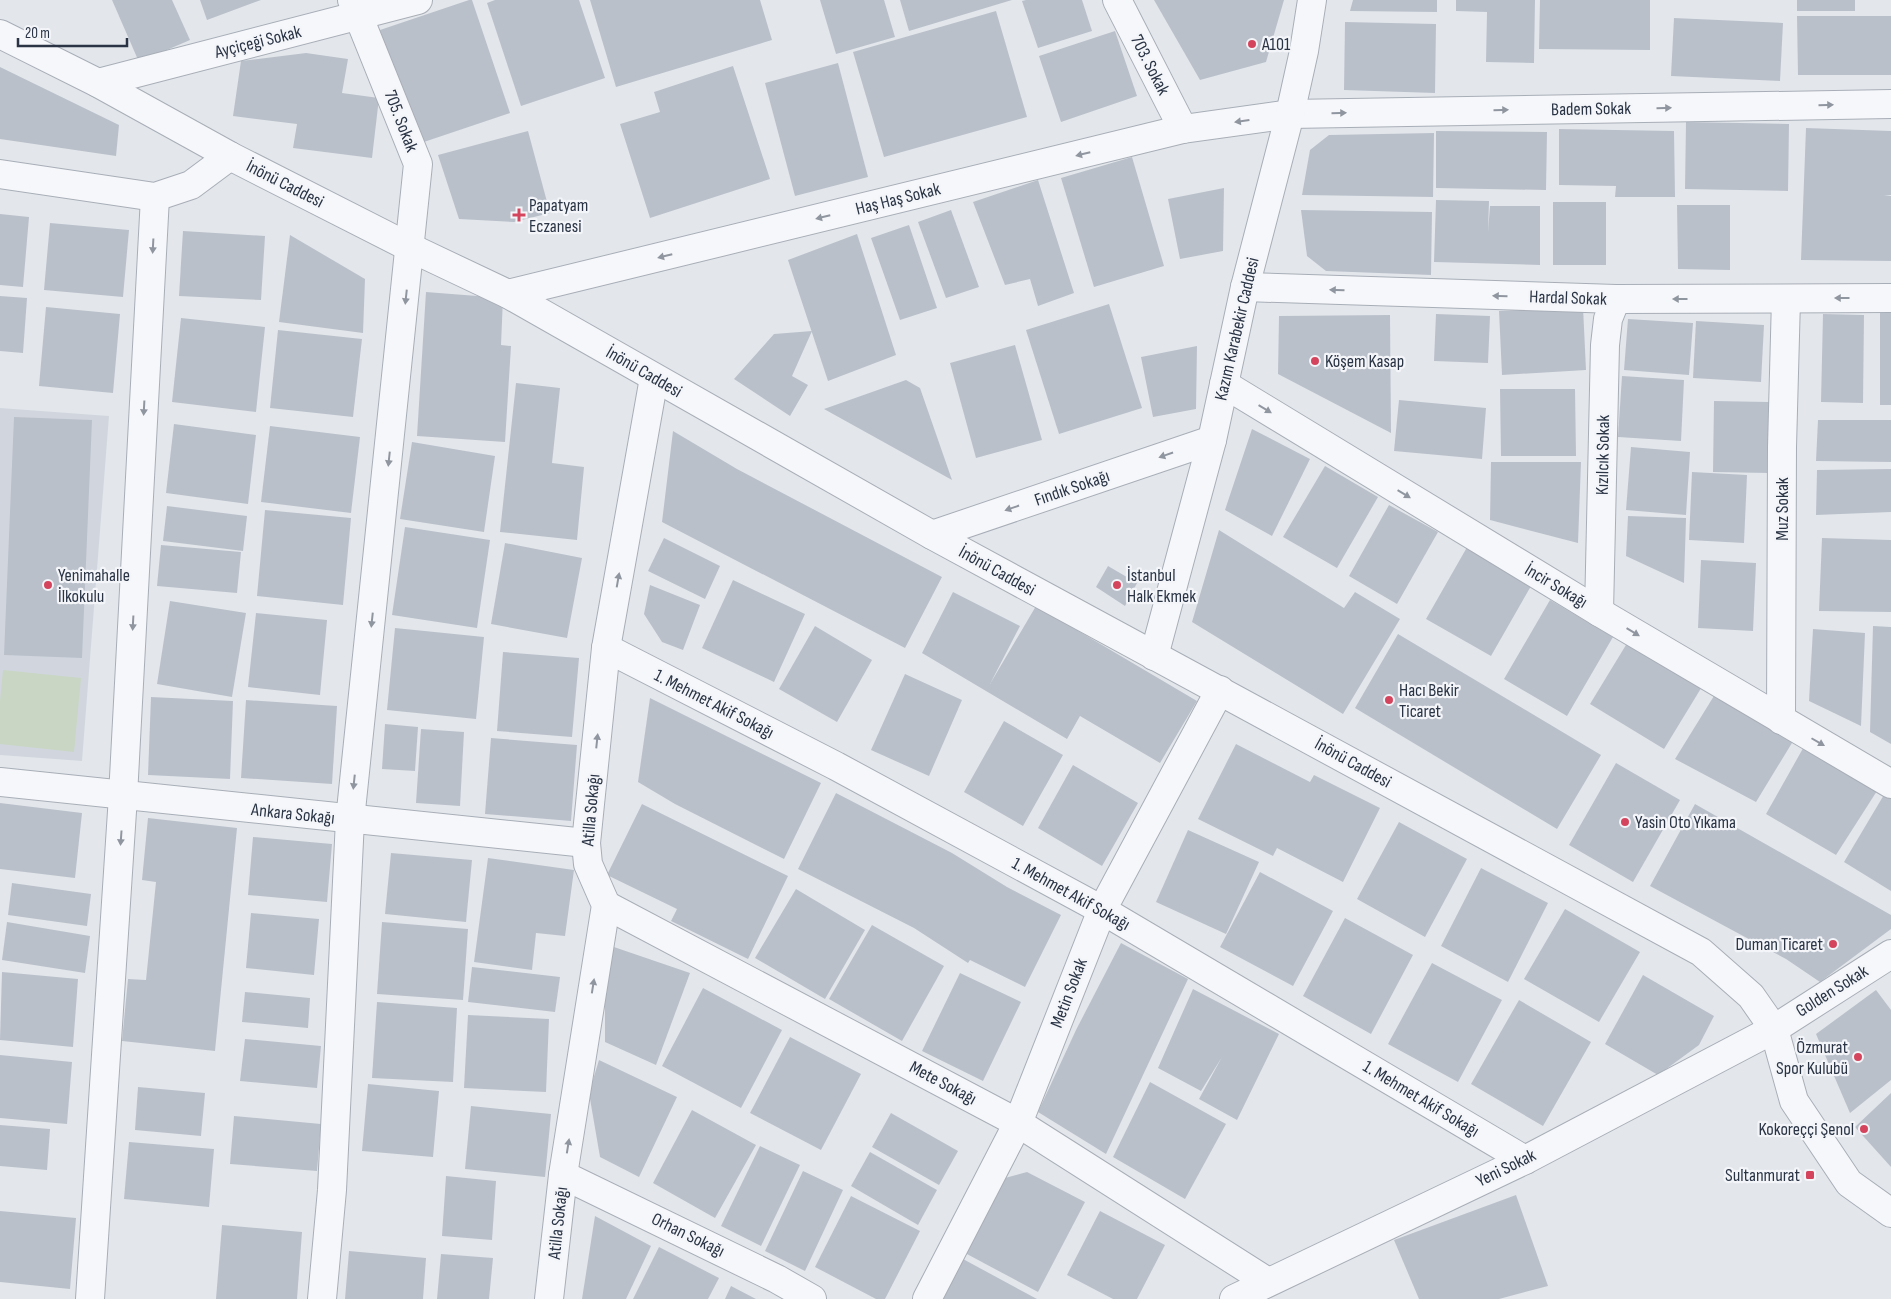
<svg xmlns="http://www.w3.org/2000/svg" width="1891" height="1299" viewBox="0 0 1891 1299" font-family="'Sofia Sans Condensed',sans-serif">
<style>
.built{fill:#d1d6de}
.green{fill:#c9d6c4}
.building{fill:#bac0ca}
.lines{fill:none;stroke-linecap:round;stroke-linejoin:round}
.minor-casing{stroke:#a8aeb7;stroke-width:30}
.minor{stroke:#f6f7fa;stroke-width:28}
.oneway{fill:#9096a0}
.poi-dot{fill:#d4455d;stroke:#f3f5f9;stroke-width:2}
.labels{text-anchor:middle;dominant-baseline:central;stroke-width:4.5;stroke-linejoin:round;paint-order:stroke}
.street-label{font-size:18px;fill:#2a3445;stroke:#f3f5f9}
.poi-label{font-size:18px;fill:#2a3445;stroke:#f3f5f9;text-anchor:start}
</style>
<rect width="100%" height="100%" fill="#e3e7ec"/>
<polygon class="built" points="0,408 109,416 82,761 0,755"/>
<polygon class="green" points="3,670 81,678 74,752 0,744 0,701"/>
<g class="building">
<polygon points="112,0 172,0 190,40 139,62"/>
<polygon points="200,0 261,0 207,20"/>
<polygon points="469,0 472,0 510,113 418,144 380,30"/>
<polygon points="495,0 579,0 605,78 521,106 487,3"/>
<polygon points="590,0 760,0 772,40 616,87"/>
<polygon points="820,0 884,0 895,37 836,54"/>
<polygon points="900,0 1012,0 909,31"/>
<polygon points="1026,0 1082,0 1092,31 1038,48 1022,1"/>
<polygon points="1154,0 1284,0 1266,62 1200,80"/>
<polygon points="1353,0 1437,0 1437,12 1350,11"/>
<polygon points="1456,0 1535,0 1534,63 1486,62 1487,12 1456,11"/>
<polygon points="1540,0 1650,0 1650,50 1539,49"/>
<rect x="1797" y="0" width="58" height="11"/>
<polygon points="996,11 1027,117 884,157 853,52"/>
<polygon points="1797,16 1891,16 1891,75 1798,75"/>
<polygon points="1674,18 1783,23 1780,81 1671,76"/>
<polygon points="1345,22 1436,24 1435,93 1344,90"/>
<polygon points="1115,31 1137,96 1061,122 1039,56"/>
<polygon points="306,53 348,59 342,93 379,98 372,158 293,148 297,124 233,116 241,61"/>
<polygon points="838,63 868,177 795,196 765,83"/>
<polygon points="733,66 770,179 650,218 620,124 660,112 654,92"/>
<polygon points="0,67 119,125 116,156 0,139"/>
<polygon points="1686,122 1789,124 1788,191 1685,189"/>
<polygon points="1806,128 1891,131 1891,195 1884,195 1891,196 1891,261 1801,260"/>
<polygon points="1559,129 1674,131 1675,197 1615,197 1616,186 1559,185"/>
<polygon points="528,131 550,213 514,222 459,219 438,155"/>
<polygon points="1436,131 1547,132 1546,190 1436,188"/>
<polygon points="1434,133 1433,197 1302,195 1310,150 1329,135"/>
<polygon points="1132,157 1164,266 1094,287 1061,178"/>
<polygon points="1038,180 1074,293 1038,306 1030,279 1005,285 973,202"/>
<polygon points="1224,188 1223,251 1180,259 1168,199"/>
<polygon points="1436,200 1489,201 1488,232 1490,206 1540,206 1540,265 1434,262"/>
<rect x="1553" y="202" width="53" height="63"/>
<polygon points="1677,205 1730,205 1730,270 1678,269"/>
<polygon points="951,210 979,287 946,298 918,222"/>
<polygon points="1301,210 1432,212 1431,275 1326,271 1307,256"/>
<polygon points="0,214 29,217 23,287 0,285"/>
<polygon points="50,223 129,230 123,297 44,290"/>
<polygon points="909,225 937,308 900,320 871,238"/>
<polygon points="183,231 265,236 261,300 179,296"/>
<polygon points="857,234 896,355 828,381 788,260"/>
<polygon points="290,235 365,279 363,333 279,322"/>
<polygon points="426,292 503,298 501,345 511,346 505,442 417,436"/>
<polygon points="0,296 27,298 23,353 0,351"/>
<polygon points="1109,304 1142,408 1059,434 1026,330"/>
<polygon points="46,307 120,314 113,393 39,386"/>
<polygon points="1583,307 1586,370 1502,375 1499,311"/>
<rect x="1880" y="312" width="11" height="93"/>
<polygon points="1436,314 1490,316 1488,363 1434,361"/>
<polygon points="1823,314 1864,315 1863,403 1821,402"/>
<polygon points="1390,315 1391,433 1278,374 1279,316"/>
<polygon points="181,318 265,327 256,412 172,402"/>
<polygon points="1628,319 1693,323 1689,375 1624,370"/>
<polygon points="1696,321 1764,325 1761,382 1693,378"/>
<polygon points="278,330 362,339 353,417 270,408"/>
<polygon points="812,331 792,376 808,385 790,416 734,379 774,334"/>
<polygon points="1015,345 1042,440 976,458 950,363"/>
<polygon points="1197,346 1196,409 1153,417 1141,357"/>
<polygon points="1622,376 1684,380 1681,441 1618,437"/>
<polygon points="906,380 920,388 952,480 824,409"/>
<polygon points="516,383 560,388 552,463 584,467 577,540 500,532"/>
<polygon points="1500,389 1575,389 1576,456 1501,456"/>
<polygon points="1399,400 1486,408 1482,459 1394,451"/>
<polygon points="1714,401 1769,402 1769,473 1713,472"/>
<polygon points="14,417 92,420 82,658 4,655"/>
<polygon points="1818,420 1891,420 1891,462 1816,461"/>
<polygon points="174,424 256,435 248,504 166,493"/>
<polygon points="270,426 360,437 351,513 261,502"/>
<polygon points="1252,429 1310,459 1272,536 1225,510"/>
<polygon points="673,431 737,469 942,577 905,648 662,522"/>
<polygon points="412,442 495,456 484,532 400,519"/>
<polygon points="1631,447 1690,452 1686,515 1626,510"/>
<polygon points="1491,462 1581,462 1578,543 1490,520"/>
<polygon points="1325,466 1378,497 1337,568 1283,537"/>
<polygon points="1891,469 1891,512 1816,515 1817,470"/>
<polygon points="1692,472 1747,475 1744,543 1689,540"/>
<polygon points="1389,505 1438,532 1397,604 1349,576"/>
<polygon points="167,506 247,516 243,551 163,541"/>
<polygon points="265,510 351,518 343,605 257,596"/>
<polygon points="1628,516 1686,518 1684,583 1626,556"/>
<polygon points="405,527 490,540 477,628 392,615"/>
<polygon points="1219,530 1344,608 1355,592 1400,619 1343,714 1192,622"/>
<polygon points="664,538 720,566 705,599 648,571"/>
<polygon points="1822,538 1891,540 1891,612 1819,611"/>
<polygon points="1470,542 1535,579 1491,656 1426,619"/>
<polygon points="505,543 582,558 567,638 491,624"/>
<polygon points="161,545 241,552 237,593 157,586"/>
<polygon points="1701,560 1756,563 1753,631 1698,628"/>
<polygon points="1108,566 1137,583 1125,606 1096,587"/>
<polygon points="733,580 805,614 774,682 702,648"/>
<polygon points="650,585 700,605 683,650 662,642 644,614"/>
<polygon points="953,592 1020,626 990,684 1036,606 1197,701 1160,763 1080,716 1067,739 922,653"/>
<polygon points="1550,600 1613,637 1567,716 1504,679"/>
<polygon points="170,601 246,613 232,697 157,684"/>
<polygon points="256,613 327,620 320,695 248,687"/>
<polygon points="815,626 872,660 837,722 779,689"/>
<polygon points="1873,626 1891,627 1891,744 1870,732"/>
<polygon points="395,628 484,637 476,719 387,710"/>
<polygon points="1813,629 1865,633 1861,726 1809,701"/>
<polygon points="1398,634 1601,755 1557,829 1355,708"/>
<polygon points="1629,640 1703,685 1664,749 1590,704"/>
<polygon points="503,652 579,658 572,737 497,731"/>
<polygon points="905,674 962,700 929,776 871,750"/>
<polygon points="1717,691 1795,738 1756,802 1675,759"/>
<polygon points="151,697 233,701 230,779 148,775"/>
<polygon points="650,698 821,783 784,859 675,804 638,782"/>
<polygon points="246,700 337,706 332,784 241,778"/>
<polygon points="1004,721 1063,755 1023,826 964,792"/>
<polygon points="385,724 418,727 415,771 382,769"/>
<polygon points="421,729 464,732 460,806 416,803"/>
<polygon points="491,738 577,745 571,821 485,814"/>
<polygon points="1806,743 1884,780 1836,855 1766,814"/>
<polygon points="1236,744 1310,782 1314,775 1380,808 1343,882 1277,848 1273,856 1198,819"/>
<polygon points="1616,763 1680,800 1633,882 1569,845"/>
<polygon points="1073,765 1138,803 1102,866 1038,828"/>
<polygon points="1891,783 1891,891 1844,862"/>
<polygon points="836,793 952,853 1007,887 1061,915 1025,987 970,960 968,963 914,928 798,869"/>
<polygon points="0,803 82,813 75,878 0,869"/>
<polygon points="642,804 788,876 748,959 671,921 677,909 607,875"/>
<polygon points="1695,804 1891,915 1891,929 1820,982 1786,959 1650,886"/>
<polygon points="148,818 237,828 215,1051 122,1041 128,979 146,980 156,882 142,880"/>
<polygon points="1399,822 1467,859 1425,937 1357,899"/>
<polygon points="1188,830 1259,862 1226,934 1156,902"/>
<polygon points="253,837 332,844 327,902 248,895"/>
<polygon points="391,853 472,860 466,922 385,914"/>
<polygon points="488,858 574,870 565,936 536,933 532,970 474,962"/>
<polygon points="1481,868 1548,903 1508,982 1441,946"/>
<polygon points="1260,872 1333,911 1293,986 1220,947"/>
<polygon points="12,883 91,894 87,926 8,915"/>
<polygon points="796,889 865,930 825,999 755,958"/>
<polygon points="1565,909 1640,952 1599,1022 1524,979"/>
<polygon points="251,913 319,919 314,975 246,968"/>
<polygon points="1345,918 1413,955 1371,1034 1303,996"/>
<polygon points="7,922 90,936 85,973 2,960"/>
<polygon points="382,922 468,929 463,1000 377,994"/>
<polygon points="872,925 944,966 902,1041 829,999"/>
<polygon points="1121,943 1188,979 1106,1154 1038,1112 1076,1030"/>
<polygon points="611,946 690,973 656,1065 605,1042 605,994"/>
<polygon points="1432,963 1502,1000 1458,1082 1388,1044"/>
<polygon points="472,967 560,977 555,1012 468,1002"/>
<polygon points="2,972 78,979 73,1047 0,1040"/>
<polygon points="960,973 1021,1002 983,1081 922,1051"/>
<polygon points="1643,975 1714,1016 1699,1045 1658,1075 1605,1044"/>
<polygon points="703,988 782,1030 741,1108 662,1066"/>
<polygon points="1193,989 1279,1034 1237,1120 1199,1099 1222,1057 1201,1091 1158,1068"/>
<polygon points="1876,990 1891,1010 1891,1080 1850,1113 1816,1034"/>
<polygon points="245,992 310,998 308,1028 242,1022"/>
<polygon points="1519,1000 1591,1042 1543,1126 1471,1084"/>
<polygon points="377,1002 457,1008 453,1082 372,1078"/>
<polygon points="468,1015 549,1019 546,1092 464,1088"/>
<polygon points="790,1037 861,1074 821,1150 750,1113"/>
<polygon points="245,1039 321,1046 317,1088 240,1081"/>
<polygon points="0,1055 72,1062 67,1124 0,1118"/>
<polygon points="599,1060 677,1097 639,1177 600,1157 589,1093"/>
<polygon points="1150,1082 1226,1124 1185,1199 1113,1157"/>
<polygon points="368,1084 439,1091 433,1157 362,1151"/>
<polygon points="138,1087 205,1093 201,1136 135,1130"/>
<polygon points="1891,1093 1891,1167 1855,1127"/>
<polygon points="471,1106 551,1114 545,1177 465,1169"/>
<polygon points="692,1110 756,1145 715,1218 653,1183"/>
<polygon points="891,1113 958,1151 939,1185 872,1147"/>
<polygon points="234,1116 321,1124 317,1171 230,1164"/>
<polygon points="0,1125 50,1129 47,1170 0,1166"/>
<polygon points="129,1142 214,1149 209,1207 124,1199"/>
<polygon points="760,1146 800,1165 761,1246 721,1226"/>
<polygon points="870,1152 937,1190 918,1225 851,1186"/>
<polygon points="803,1171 843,1190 805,1271 765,1251"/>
<polygon points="1027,1172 1085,1202 1038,1292 965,1253 1005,1178"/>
<polygon points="446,1176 496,1181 492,1240 442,1236"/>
<polygon points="1516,1195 1548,1286 1499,1299 1419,1299 1394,1240"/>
<polygon points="851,1196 920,1231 885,1299 876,1299 815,1267"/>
<polygon points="0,1211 76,1218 70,1289 0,1282"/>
<polygon points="1100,1211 1165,1245 1137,1299 1113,1299 1067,1275"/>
<polygon points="595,1216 651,1246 626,1299 582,1299"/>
<polygon points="222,1225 302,1232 297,1299 216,1299"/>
<polygon points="659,1247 719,1278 708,1299 633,1299"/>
<polygon points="349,1251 426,1258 423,1299 345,1299"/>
<polygon points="441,1254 493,1258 489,1299 437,1299"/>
<polygon points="963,1259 1037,1299 941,1299"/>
<polygon points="731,1286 756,1299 725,1299"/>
</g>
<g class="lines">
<g class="minor-casing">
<g id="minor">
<polyline points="1117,0 1183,129"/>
<polyline points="0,34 98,83 230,156 411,248 508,294 932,535 1701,952 1751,996 1774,1029 1794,1101 1849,1183 1891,1213"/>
<polyline points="98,83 418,0"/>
<polyline points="0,174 155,197 191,185 230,156"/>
<polyline points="1245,287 1616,299 1891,298"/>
<polyline points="508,294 1183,129 1290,114 1891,104"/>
<polyline points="1224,384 1599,612 1891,784"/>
<polyline points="932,535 1212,440"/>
<polyline points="1599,612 1605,345 1608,319 1616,299"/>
<polyline points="606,648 836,766 1102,910 1525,1160"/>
<polyline points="1154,656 1212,440 1245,287 1290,114 1304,51 1312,0"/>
<polyline points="1781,720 1782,447 1786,299"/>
<polyline points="0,782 586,843"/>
<polyline points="606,905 1018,1123 1268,1282"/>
<polyline points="563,1175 777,1279 812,1299"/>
<polyline points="90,1299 123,796 155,197"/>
<polyline points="322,1299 332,1190 350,820 418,164 352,0"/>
<polyline points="549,1299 563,1175 606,905 588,864 586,843 606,648 654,378"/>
<polyline points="927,1299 1018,1123 1102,910 1220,690"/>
<polyline points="1234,1299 1525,1160 1774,1029 1891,954"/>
</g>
</g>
<use href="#minor" class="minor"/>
</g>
<defs><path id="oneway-solid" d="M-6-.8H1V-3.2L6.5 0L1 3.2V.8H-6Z" transform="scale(1.25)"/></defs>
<g class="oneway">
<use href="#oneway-solid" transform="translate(1826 105) rotate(-1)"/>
<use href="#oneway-solid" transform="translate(1664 108) rotate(-1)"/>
<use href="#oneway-solid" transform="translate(1501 110) rotate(-1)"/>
<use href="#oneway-solid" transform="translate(1339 113) rotate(-1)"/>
<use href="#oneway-solid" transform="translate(1242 121) rotate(172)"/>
<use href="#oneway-solid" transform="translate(1083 154) rotate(166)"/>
<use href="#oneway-solid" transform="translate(823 217) rotate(166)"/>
<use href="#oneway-solid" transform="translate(153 246) rotate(93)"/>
<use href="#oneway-solid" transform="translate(665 256) rotate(166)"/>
<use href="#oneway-solid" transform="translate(1337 290) rotate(-178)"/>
<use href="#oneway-solid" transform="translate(1500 296) rotate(-178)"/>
<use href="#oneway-solid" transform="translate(406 297) rotate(96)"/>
<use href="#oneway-solid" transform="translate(1842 298) rotate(180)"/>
<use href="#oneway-solid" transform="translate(1680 299) rotate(180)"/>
<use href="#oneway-solid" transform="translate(144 408) rotate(93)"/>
<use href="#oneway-solid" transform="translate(1265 409) rotate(31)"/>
<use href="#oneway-solid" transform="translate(1166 455) rotate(161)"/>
<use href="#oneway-solid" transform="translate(389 459) rotate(96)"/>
<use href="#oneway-solid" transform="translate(1404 494) rotate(31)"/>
<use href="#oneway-solid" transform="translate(1012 508) rotate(161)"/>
<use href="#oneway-solid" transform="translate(618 580) rotate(-80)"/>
<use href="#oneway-solid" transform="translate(372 620) rotate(96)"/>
<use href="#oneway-solid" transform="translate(133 623) rotate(93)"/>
<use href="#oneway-solid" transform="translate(1633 632) rotate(31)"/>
<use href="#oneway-solid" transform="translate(597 741) rotate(-84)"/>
<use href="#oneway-solid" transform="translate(1818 742) rotate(30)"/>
<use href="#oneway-solid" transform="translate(354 782) rotate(96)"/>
<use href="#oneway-solid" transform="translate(121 838) rotate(94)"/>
<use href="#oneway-solid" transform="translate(593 986) rotate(-81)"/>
<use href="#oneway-solid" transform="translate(568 1146) rotate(-81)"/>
</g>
<g class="poi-dot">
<circle cx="1252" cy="44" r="5"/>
<path d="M516.5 207.5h5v5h5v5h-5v5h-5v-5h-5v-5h5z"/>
<circle cx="1315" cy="361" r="5"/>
<circle cx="48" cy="585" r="5"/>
<circle cx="1117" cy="585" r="5"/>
<circle cx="1389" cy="700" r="5"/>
<circle cx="1625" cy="822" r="5"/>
<circle cx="1833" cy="944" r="5"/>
<circle cx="1858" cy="1057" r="5"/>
<circle cx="1864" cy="1129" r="5"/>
<rect x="1805" y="1170" width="10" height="10" rx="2.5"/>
</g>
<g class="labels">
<g class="street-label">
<text transform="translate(258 42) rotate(-14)">Ayçiçeği Sokak</text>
<text transform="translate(1150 65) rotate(63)">703. Sokak</text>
<text transform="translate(1591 109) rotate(-1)">Badem Sokak</text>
<text transform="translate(401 121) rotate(69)">705. Sokak</text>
<text transform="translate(285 184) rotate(27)">İnönü Caddesi</text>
<text transform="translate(898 199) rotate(-14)">Haş Haş Sokak</text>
<text transform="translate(1568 298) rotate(2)">Hardal Sokak</text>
<text transform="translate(1237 329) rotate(-77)">Kazım Karabekir Caddesi</text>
<text transform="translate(644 372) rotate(30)">İnönü Caddesi</text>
<text transform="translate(1603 455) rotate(-89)">Kızılcık Sokak</text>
<text transform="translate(1072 488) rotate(-19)">Fındık Sokağı</text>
<text transform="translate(1782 509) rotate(-90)">Muz Sokak</text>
<text transform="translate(997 571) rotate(29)">İnönü Caddesi</text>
<text transform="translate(1556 586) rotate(31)">İncir Sokağı</text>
<text transform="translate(714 704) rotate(27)">1. Mehmet Akif Sokağı</text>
<text transform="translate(1353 763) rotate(29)">İnönü Caddesi</text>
<text transform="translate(591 810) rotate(-85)">Atilla Sokağı</text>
<text transform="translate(293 814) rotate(6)">Ankara Sokağı</text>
<text transform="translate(1071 894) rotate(29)">1. Mehmet Akif Sokağı</text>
<text transform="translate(1832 991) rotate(-32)">Golden Sokak</text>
<text transform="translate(1069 993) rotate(-69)">Metin Sokak</text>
<text transform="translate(943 1083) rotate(28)">Mete Sokağı</text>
<text transform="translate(1421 1099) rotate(31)">1. Mehmet Akif Sokağı</text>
<text transform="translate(1506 1168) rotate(-26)">Yeni Sokak</text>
<text transform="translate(558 1223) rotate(-84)">Atilla Sokağı</text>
<text transform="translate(688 1235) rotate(26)">Orhan Sokağı</text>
</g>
<g class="poi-label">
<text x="1262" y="44">A101</text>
<text x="529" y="205">Papatyam<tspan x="529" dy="21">Eczanesi</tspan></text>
<text x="1325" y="361">Köşem Kasap</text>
<text x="58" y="575">Yenimahalle<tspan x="58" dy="21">İlkokulu</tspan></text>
<text x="1127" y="575">İstanbul<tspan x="1127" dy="21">Halk Ekmek</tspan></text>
<text x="1399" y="690">Hacı Bekir<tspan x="1399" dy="21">Ticaret</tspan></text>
<text x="1635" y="822">Yasin Oto Yıkama</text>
<text x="1823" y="944" text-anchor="end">Duman Ticaret</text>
<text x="1848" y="1047" text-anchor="end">Özmurat<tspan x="1848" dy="21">Spor Kulubü</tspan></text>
<text x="1854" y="1129" text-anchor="end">Kokoreççi Şenol</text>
<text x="1800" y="1175" text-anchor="end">Sultanmurat</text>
</g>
</g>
<path d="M18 38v8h109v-8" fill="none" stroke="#2a3445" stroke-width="2.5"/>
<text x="25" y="38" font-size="15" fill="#2a3445" stroke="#f3f5f9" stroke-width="4" paint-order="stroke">20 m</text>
</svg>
